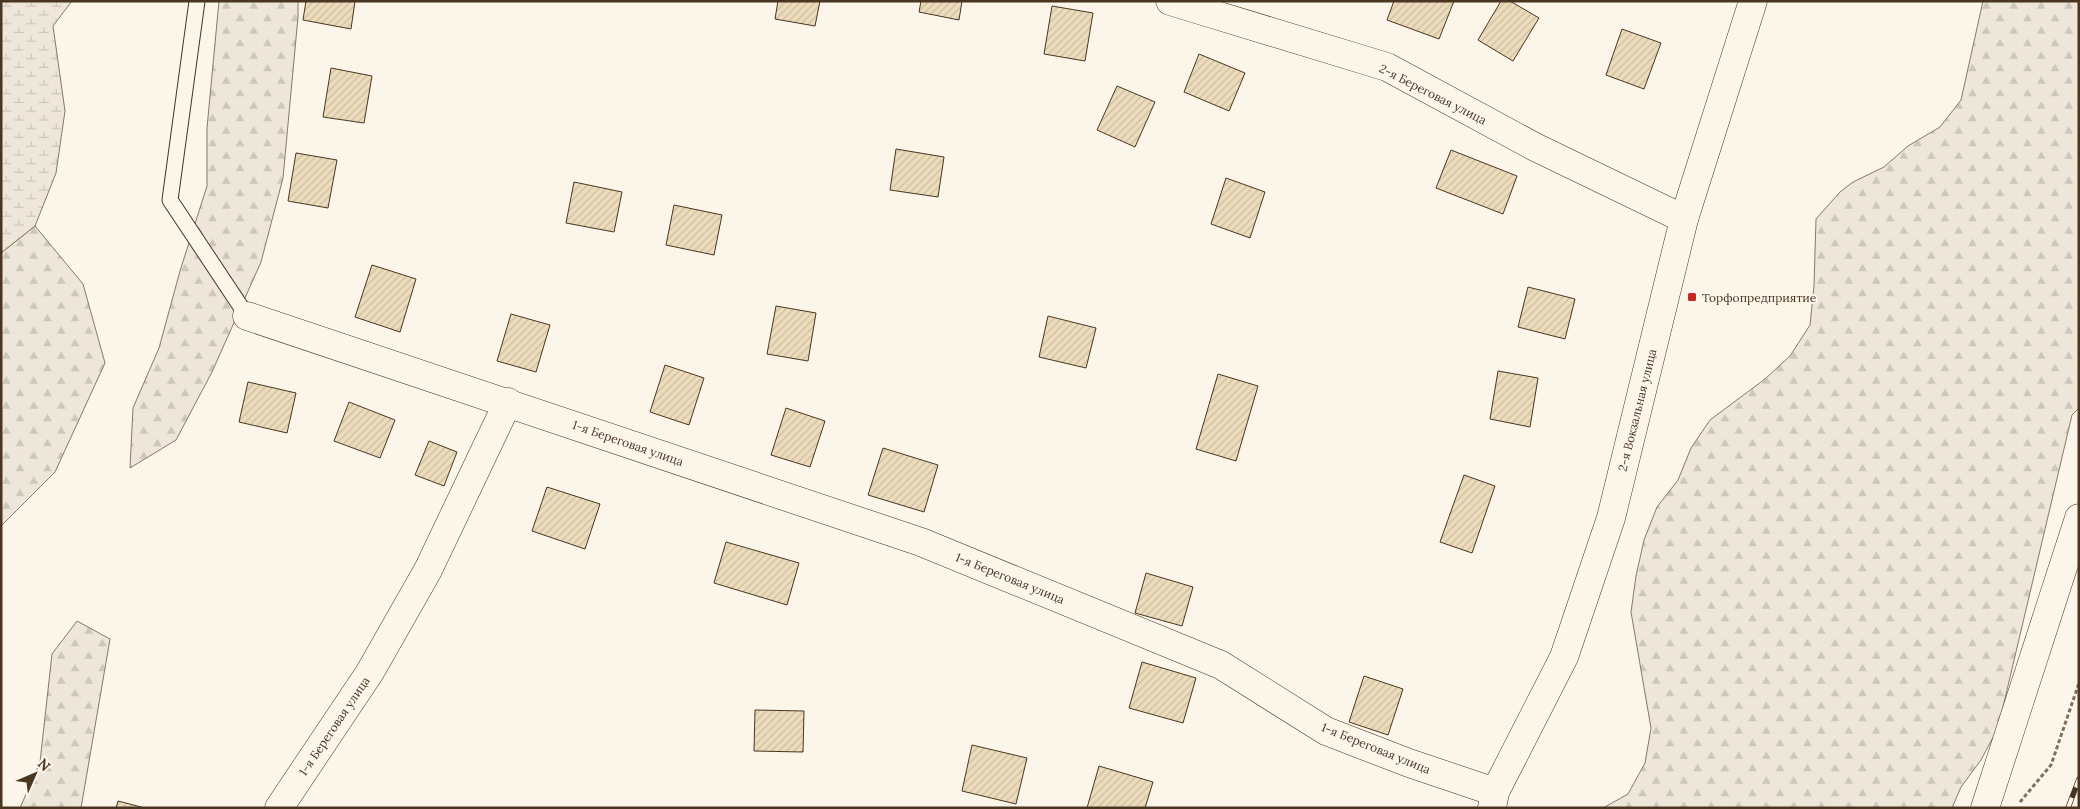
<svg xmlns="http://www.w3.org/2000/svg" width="2080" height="809" viewBox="0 0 2080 809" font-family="Lora,serif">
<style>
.forest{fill:url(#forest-firs);stroke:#887966}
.wetland{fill:url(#wetland-marsh);stroke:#887966}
.building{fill:url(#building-hatch);stroke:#4a3520}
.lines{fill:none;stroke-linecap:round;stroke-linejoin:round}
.lane-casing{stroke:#4a3520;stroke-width:17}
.street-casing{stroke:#4a3520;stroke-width:29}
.path{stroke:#7f6f5c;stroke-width:3;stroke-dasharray:4 2.5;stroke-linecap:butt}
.lane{stroke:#fbf6e9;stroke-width:15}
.street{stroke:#fbf6e9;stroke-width:28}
.rail-casing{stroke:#4a3520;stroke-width:5.5}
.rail{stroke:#fbf6e9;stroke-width:4;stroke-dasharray:11;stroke-linecap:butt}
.poi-dot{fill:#c62828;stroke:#fbf6e9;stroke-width:2}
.labels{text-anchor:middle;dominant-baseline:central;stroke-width:4;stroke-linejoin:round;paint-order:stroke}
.street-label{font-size:12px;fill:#4a3520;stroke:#fbf6e9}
.poi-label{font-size:12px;fill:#4a3520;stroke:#fbf6e9;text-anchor:start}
</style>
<defs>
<pattern id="forest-firs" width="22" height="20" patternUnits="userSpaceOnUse" patternTransform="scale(1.25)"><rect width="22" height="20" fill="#ede6d9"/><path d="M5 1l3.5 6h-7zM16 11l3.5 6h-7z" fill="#cdc6ba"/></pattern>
<pattern id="wetland-marsh" width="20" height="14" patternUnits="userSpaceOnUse" patternTransform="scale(1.25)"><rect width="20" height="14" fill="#ede6d9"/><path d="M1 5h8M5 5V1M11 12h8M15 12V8" fill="none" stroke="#cdc6ba"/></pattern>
<pattern id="building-hatch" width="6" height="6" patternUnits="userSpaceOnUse" patternTransform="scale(1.25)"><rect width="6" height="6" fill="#ecdcbc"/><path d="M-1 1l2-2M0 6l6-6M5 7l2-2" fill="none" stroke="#ccbda1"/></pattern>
</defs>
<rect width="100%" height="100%" fill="#fbf6e9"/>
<g class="forest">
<polygon points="219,1 298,1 298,17 283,178 261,262 212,372 176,440 130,468 133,408 159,348 180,271 207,186 207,128"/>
<polygon points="1983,1 2079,1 2079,408 2072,415 1998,728 1981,760 1961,787 1952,808 1603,808 1628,794 1645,763 1651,728 1631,612 1636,576 1644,540 1657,507 1678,480 1691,448 1710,420 1765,379 1790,356 1810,325 1814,286 1816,219 1840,192 1853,182 1884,167 1908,146 1940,127 1961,100"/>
<polygon points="35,226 83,284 105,363 55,472 1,526 1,253"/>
<polygon points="77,621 110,639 81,808 20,808 40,762 52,654"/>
</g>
<polygon class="wetland" points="1,1 72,1 53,26 65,111 56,173 35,226 1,253"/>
<g class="building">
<polygon points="306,1 355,1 351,29 303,20"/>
<polygon points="778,1 820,1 815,26 775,19"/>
<polygon points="921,1 962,1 959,20 919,12"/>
<polygon points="1394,1 1454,1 1439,39 1387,20"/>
<polygon points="1501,1 1510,1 1539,18 1513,61 1478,40"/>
<polygon points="1052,6 1093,13 1085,61 1044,54"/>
<polygon points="1622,29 1661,43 1644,89 1606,75"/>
<polygon points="1199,54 1245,73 1229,111 1184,92"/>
<polygon points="331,68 372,76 364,123 323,117"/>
<polygon points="1117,86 1155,102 1135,147 1097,130"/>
<polygon points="896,149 944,157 938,197 890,190"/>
<polygon points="1451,150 1517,176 1503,214 1436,188"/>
<polygon points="296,153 337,160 328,208 288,201"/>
<polygon points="1226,178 1265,192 1250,238 1211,224"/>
<polygon points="574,182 622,192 614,232 566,223"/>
<polygon points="674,205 722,215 714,255 666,245"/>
<polygon points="372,265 416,279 400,332 355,317"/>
<polygon points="1528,287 1575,299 1565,339 1518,327"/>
<polygon points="776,306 816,313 808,361 767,354"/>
<polygon points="511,314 550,325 536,372 497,361"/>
<polygon points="1048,316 1096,328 1086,368 1039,357"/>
<polygon points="665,365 704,378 689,425 650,412"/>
<polygon points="1498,371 1538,378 1530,427 1490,419"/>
<polygon points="1218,374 1258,386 1236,461 1196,449"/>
<polygon points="248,382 296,393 287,433 239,422"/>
<polygon points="349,402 395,420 380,458 334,441"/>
<polygon points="786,408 825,421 810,467 771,455"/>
<polygon points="429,441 457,452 444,486 415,475"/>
<polygon points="883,448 938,465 924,512 868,495"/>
<polygon points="1464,475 1495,486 1472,553 1440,542"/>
<polygon points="547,487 600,504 585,549 532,531"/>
<polygon points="726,542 799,563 787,605 714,583"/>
<polygon points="1146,573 1193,587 1182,626 1135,613"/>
<polygon points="1142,662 1196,678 1183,723 1129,708"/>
<polygon points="1364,676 1403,689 1388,735 1349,722"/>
<polygon points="755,710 804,711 803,752 754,751"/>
<polygon points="972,745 1027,758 1016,804 962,791"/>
<polygon points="1099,766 1153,782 1145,808 1087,808"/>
<polygon points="118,801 145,808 116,808"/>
</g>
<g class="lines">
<g class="lane-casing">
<polyline id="lane" points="197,1 170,200 247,316"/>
</g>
<g class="street-casing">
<g id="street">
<polyline points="1170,1 1387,67 1535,147 1684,219"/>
<polyline points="247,316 921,542 1221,665 1326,731 1409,763 1495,792"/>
<polyline points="279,808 370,672 428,570 508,402"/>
<polyline points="1492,808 1495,792 1564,657 1611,518 1684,219 1753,1"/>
<polyline points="1985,808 2079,518"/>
</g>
</g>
<polyline class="path" points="2020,802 2051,765 2079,683"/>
<use href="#lane" class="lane"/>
<use href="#street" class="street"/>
<g class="rail-casing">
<polyline id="rail" points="2068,808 2079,779"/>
</g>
<use href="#rail" class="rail"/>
</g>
<rect class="poi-dot" x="1687" y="292" width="10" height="10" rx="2.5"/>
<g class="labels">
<g class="street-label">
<text transform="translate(1433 94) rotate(27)">2-я Береговая улица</text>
<text transform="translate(1637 410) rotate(-76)">2-я Вокзальная улица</text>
<text transform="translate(628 443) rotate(19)">1-я Береговая улица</text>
<text transform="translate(1010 578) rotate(22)">1-я Береговая улица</text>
<text transform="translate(334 726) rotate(-56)">1-я Береговая улица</text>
<text transform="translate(1376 748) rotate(22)">1-я Береговая улица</text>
</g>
<g class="poi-label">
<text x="1702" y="297">Торфопредприятие</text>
</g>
</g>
<rect width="2080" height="809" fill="none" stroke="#4a3520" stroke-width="5"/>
<g transform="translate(35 774) rotate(45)" stroke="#fbf6e9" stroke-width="4" paint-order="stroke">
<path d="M0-4L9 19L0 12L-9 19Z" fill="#4a3520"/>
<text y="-8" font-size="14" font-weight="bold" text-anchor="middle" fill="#4a3520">N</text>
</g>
</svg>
